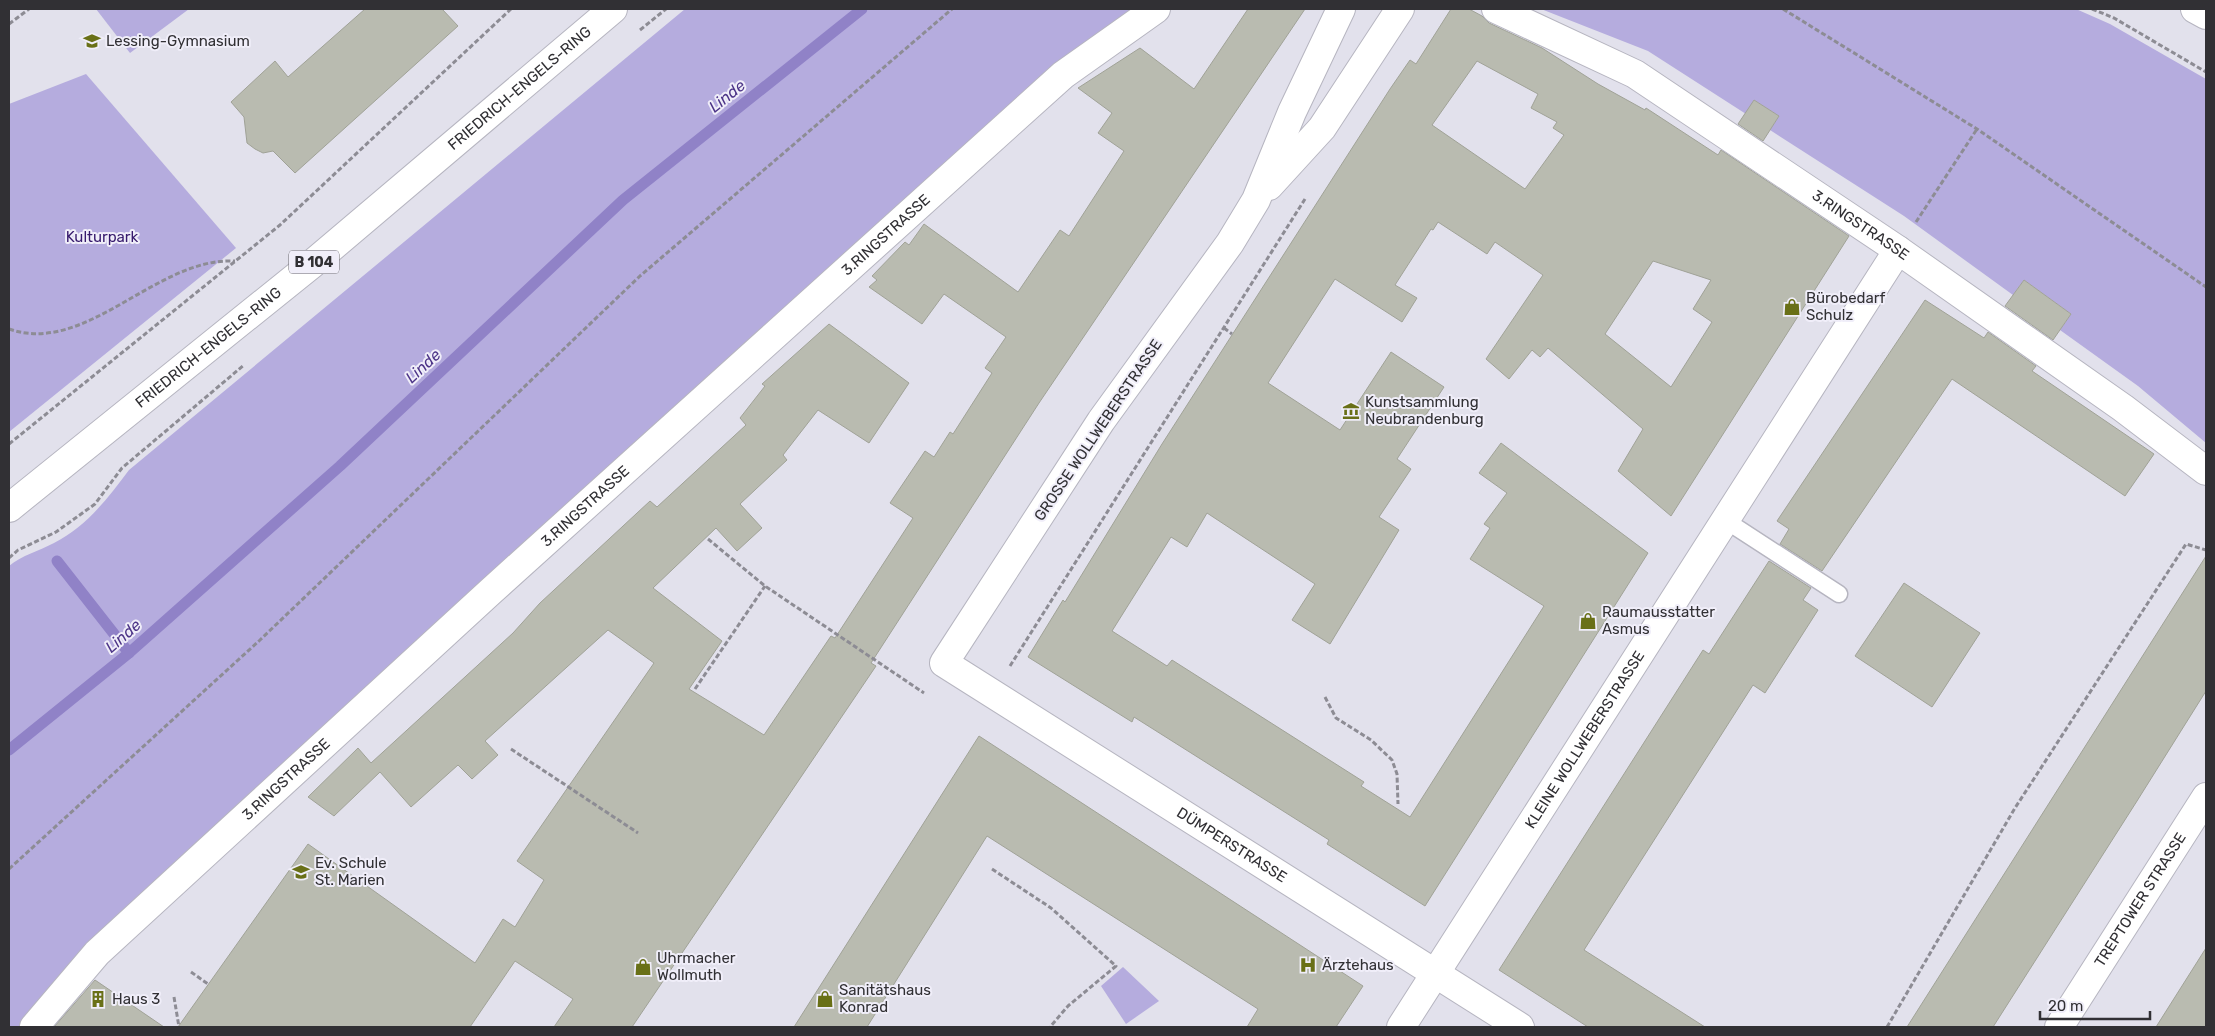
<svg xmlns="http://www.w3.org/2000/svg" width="2215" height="1036" viewBox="0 0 2215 1036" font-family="Rubik,sans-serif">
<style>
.green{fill:#b5acde}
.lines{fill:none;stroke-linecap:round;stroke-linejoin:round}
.stream{stroke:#9082c7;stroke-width:11}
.building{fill:#b9bbb0;stroke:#a0a297;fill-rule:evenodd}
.service-casing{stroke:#b6b5c0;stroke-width:19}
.minor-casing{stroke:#b6b5c0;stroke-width:30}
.primary-casing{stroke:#b6b5c0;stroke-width:30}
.path{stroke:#8d8c94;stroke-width:3;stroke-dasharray:5 2.5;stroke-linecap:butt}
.service{stroke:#fff;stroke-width:16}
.minor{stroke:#fff;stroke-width:28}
.primary{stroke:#fff;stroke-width:28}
.labels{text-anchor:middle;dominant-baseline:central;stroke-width:4;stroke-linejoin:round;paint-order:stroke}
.shield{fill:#f0eef9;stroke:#6a696f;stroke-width:1}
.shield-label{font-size:14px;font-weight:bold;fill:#313034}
.poi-label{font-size:15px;fill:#313034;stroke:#f0eef9;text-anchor:start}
.street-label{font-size:15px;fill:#313034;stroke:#f0eef9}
.park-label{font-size:15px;fill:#371b6d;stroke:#f0eef9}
.water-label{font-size:16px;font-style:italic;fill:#4d3588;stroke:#f0eef9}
</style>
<rect width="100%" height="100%" fill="#e2e1ec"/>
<g class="green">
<polygon points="96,9 189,9 130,53"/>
<path d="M685,9H1137L23,1027H9V566C22,555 39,551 54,543C86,527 108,498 129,470Z"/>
<polygon points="1541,9 2076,9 2110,24 2206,79 2206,443 2138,386 2060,330 2071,314 2024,280 2013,295 1904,216 1770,130 1779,116 1754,100 1746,114 1648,51"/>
<polygon points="86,74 236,248 9,432 9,104"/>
<polygon points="1123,967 1159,1001 1126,1024 1101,986"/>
</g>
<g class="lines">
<g class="stream">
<polyline points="57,561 129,653"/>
<polyline points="9,750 129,653 340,466 623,200 862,9"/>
</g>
</g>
<g class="building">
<polygon points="365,9 442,9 458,26 295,173 273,151 263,153 255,149 247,143 244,117 231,102 275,61 288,77"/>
<polygon points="1248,9 1305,9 1039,403 871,663 876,666 632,1027 554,1027 573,999 515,961 470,1027 178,1027 308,844 475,963 503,919 515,927 544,880 517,861 654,663 608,630 485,741 498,755 472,779 458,765 411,807 380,772 334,816 308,797 358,748 371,763 513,633 540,603 650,501 657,507 746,425 740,418 765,386 762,384 829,324 909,383 869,443 818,410 783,455 787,460 740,504 762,528 737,551 716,528 653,588 722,641 689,689 764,735 831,636 835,638 913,518 890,503 925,451 934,457 950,432 953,434 992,373 985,368 1006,337 944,294 922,324 869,287 877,280 872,276 905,242 909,245 924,224 1018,292 1060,230 1069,236 1124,151 1098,133 1112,113 1078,88 1140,48 1194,89"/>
<path d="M1451,9H1469L1482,16L1489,23L1542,48L1598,84L1645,110L1646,108L1718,155L1721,150L1849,236L1671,516L1618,471L1643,429L1548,348L1540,357L1532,350L1509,379L1486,359L1543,275L1495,242L1487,254L1438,222L1433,230L1431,229L1395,285L1417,298L1402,322L1335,279L1268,383L1340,430L1391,352L1444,387L1397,459L1411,469L1379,517L1399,530L1330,644L1292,620L1315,584L1207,513L1187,547L1171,537L1112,631L1167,666L1172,660L1364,782L1361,786L1410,817L1544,606L1470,559L1490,528L1484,524L1507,493L1479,473L1501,443L1648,553L1425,906L1327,844L1329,840L1134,717L1132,722L1028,657L1063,600L1065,602L1162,444L1390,89L1410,60L1416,64ZM1477,61L1538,94L1531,108L1557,122L1553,128L1564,135L1525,189L1432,125ZM1653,261L1711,280L1693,309L1712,322L1671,387L1605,334Z"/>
<polygon points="1754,100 1779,116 1763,141 1738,124"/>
<polygon points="2024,280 2071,314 2053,340 2005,306"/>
<polygon points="1925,300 1984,338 1988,332 2036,366 2032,371 2154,454 2125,496 1952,379 1822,571 1780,544 1789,529 1777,521"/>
<polygon points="2206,556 2206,691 2137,801 1993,1027 1907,1027"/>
<polygon points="1769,561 1811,588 1803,600 1818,610 1765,693 1753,685 1584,950 1705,1027 1588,1027 1499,970 1703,650 1709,654"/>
<polygon points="1904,583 1980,633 1932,707 1855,656"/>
<polygon points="979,736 1363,986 1336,1027 1247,1027 1258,1009 987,836 867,1027 794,1027"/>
<polygon points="2206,948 2206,1027 2156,1027"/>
<polygon points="95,980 164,1027 54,1027"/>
</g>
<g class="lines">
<g class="service-casing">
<polyline id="service" points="1725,520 1839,594"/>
</g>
<g class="minor-casing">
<g id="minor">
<path id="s1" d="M1341,9L1292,112L1256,200L1230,243L1101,421L944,663L1520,1027"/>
<path id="s2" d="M1496,9L1635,74L1898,250L2123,408L2206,471"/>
<polyline points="1269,186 1322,128 1400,9"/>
<path id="s3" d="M34,1027L97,953L490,592L1063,75L1156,9"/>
<path id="s4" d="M1401,1027L1898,250"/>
<path id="s5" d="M2059,1027L2206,797"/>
</g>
</g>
<g class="primary-casing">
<g id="primary">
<polyline points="2195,9 2206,15"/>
<path id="s6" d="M9,508L312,264L613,9"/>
</g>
</g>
<g class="path">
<polyline points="1783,9 1977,129 2206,287"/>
<polyline points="2092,9 2114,18 2206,72"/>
<polyline points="9,24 29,9"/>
<polyline points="640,30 666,9"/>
<polyline points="1916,222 1977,129"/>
<polyline points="1224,328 1232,334"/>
<path d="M9,329C87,356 156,257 235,261"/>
<polyline points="9,444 280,225 511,9"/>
<polyline points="708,539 765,586 924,693"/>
<polyline points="9,558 18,550 56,532 95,504 122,468 244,365"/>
<polyline points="1010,666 1305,199"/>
<polyline points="695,689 765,586"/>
<polyline points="1325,697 1336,718 1371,740 1392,760 1397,774 1398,804"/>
<polyline points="511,749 638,833"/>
<polyline points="9,869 260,640 640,276 952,9"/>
<polyline points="992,869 1051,908 1116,966 1068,1006 1050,1027"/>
<polyline points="191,972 208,984"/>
<polyline points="174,997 179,1027"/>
<polyline points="1887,1027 2015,808 2186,544 2206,550"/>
</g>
<use href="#service" class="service"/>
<use href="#minor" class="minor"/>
<use href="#primary" class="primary"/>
</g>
<defs>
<g id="school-bare" transform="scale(1.35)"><path d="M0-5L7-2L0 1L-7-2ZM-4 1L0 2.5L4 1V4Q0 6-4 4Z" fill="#697017" stroke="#f0eef9" stroke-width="2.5" paint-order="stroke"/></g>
<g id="shop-bare" transform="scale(1.35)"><path d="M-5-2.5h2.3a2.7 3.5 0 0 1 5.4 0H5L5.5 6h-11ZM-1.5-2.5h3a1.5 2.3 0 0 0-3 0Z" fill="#697017" stroke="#f0eef9" stroke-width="2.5" paint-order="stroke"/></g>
<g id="museum-bare" transform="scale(1.35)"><path d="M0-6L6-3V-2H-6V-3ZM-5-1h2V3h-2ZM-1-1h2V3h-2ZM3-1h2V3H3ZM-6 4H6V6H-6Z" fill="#697017" stroke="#f0eef9" stroke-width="2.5" paint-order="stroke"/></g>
<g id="hospital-bare" transform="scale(1.35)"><path d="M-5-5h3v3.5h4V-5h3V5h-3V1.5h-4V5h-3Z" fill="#697017" stroke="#f0eef9" stroke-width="2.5" paint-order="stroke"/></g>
<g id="building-bare" transform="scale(1.35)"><path d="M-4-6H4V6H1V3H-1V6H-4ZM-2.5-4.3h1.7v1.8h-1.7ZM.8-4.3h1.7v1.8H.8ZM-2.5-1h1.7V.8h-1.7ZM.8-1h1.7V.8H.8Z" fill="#697017" stroke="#f0eef9" stroke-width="2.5" paint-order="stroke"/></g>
</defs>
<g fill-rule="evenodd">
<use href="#school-bare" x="92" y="41"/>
<use href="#shop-bare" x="1792" y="307"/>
<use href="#museum-bare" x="1351" y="411"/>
<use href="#shop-bare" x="1588" y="621"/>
<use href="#school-bare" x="301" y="872"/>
<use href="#hospital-bare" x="1308" y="965"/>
<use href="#shop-bare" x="643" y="967"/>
<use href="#building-bare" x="98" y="999"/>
<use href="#shop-bare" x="825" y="999"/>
</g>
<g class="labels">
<rect class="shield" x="289" y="250.5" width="50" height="23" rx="4"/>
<g class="shield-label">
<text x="314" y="262">B 104</text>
</g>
<g class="poi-label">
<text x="106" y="41">Lessing-Gymnasium</text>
<text x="1806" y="298">Bürobedarf<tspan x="1806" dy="17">Schulz</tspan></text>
<text x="1365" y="402">Kunstsammlung<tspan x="1365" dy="17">Neubrandenburg</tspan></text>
<text x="1602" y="612">Raumausstatter<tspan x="1602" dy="17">Asmus</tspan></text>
<text x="315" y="863">Ev. Schule<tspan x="315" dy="17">St. Marien</tspan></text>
<text x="657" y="958">Uhrmacher<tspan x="657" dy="17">Wollmuth</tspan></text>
<text x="1322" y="965">Ärztehaus</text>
<text x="839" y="990">Sanitätshaus<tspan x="839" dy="17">Konrad</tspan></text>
<text x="112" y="999">Haus 3</text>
</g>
<g class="street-label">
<text stroke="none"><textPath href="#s6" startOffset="661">FRIEDRICH-ENGELS-RING</textPath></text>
<text stroke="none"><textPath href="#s2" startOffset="425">3.RINGSTRASSE</textPath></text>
<text stroke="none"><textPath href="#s3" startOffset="1164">3.RINGSTRASSE</textPath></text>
<text stroke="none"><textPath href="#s6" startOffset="256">FRIEDRICH-ENGELS-RING</textPath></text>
<text transform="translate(1098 430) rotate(-56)">GROSSE WOLLWEBERSTRASSE</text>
<text stroke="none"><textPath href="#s3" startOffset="759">3.RINGSTRASSE</textPath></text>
<text stroke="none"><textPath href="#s4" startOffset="341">KLEINE WOLLWEBERSTRASSE</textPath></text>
<text stroke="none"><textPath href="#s3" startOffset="354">3.RINGSTRASSE</textPath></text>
<text stroke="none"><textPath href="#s1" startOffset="1108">DÜMPERSTRASSE</textPath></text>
<text stroke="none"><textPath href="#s5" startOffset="151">TREPTOWER STRASSE</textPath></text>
</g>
<g class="park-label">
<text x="102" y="237">Kulturpark</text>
</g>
<g class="water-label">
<text transform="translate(727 96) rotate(-39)">Linde</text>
<text transform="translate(423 366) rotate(-43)">Linde</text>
<text transform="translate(123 636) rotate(-41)">Linde</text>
</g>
</g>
<rect width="2215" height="1036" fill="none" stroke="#313034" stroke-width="20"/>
<path d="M2040 1011v8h110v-8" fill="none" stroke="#313034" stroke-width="2.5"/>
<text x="2048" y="1011" font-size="15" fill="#313034" stroke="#f0eef9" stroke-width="4" paint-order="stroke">20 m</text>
</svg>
